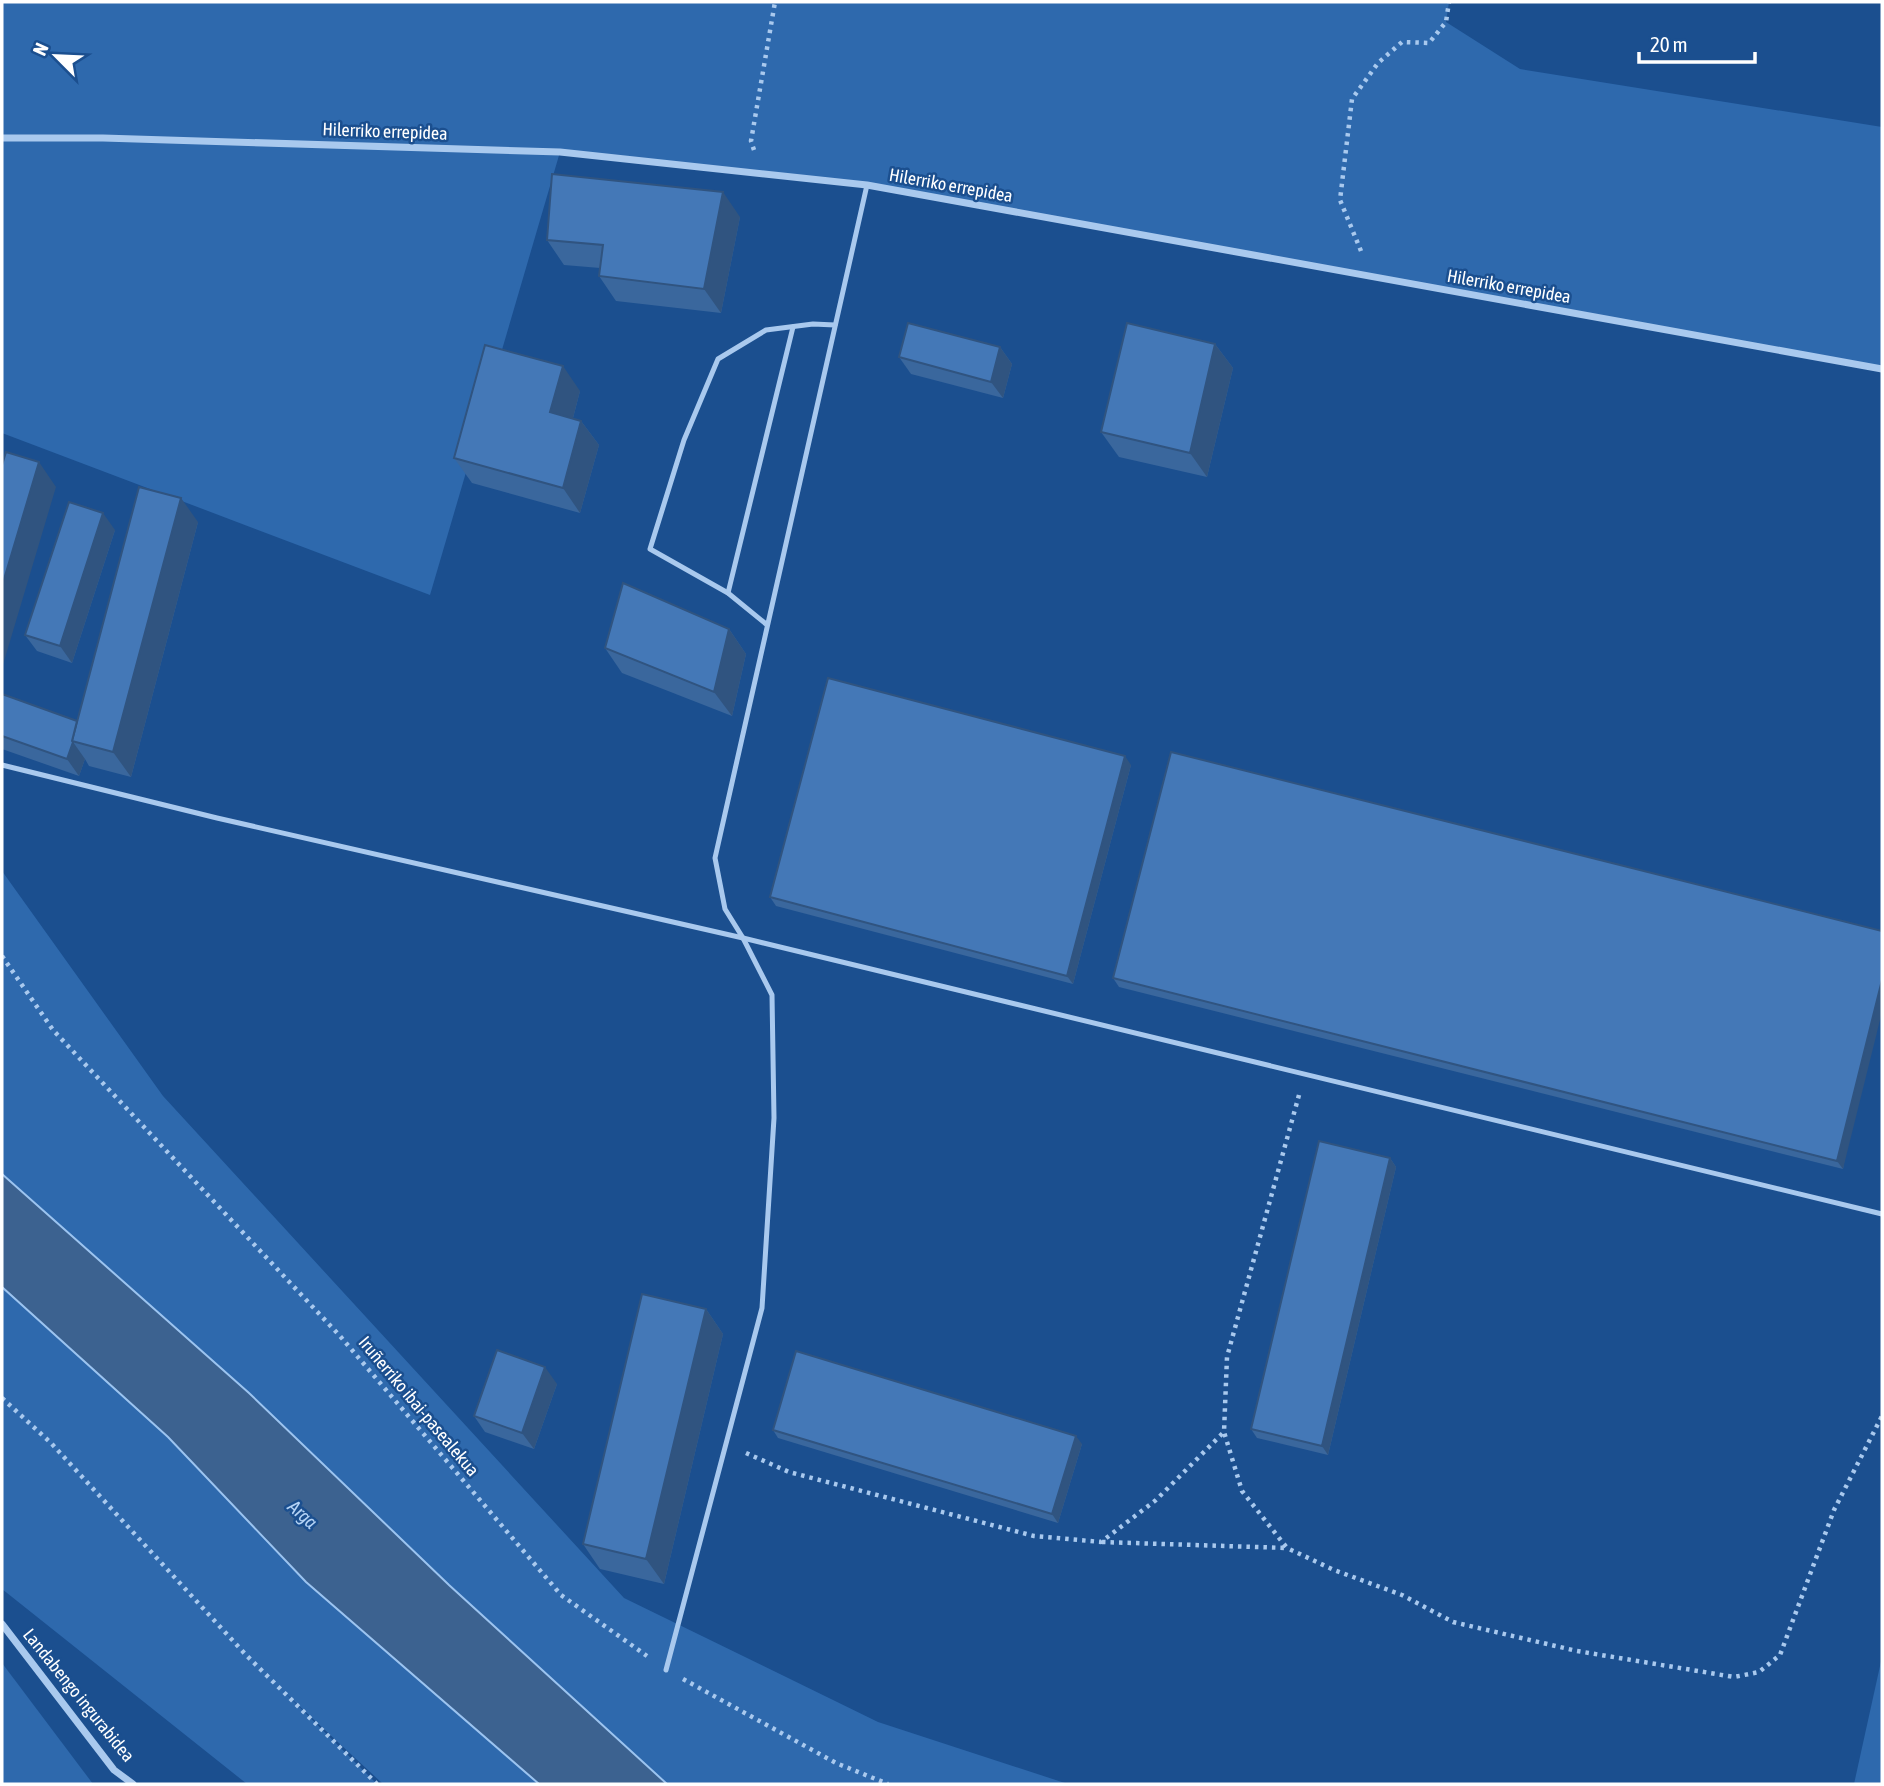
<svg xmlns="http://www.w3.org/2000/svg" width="1884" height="1786" viewBox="0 0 1884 1786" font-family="'Asap Condensed',sans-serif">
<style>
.green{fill:#2e69ad}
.water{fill:#3c6290;stroke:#9cc4f0;stroke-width:2}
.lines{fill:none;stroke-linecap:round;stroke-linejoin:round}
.path{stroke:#a9c9ee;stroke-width:4.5;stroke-dasharray:3.5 5;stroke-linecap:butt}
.lane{stroke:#a9c9ee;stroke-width:5}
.street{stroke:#a9c9ee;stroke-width:7}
.wall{fill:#3a679d}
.shaded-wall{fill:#305480}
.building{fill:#4478b7;stroke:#305480;stroke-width:2}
.labels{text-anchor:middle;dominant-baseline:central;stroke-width:5;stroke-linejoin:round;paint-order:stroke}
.street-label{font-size:18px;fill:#fff;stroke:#1b4f8f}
.water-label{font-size:19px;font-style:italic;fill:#b5d3f5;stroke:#1b4f8f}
</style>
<rect width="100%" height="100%" fill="#1b4f8f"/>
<g class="green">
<polygon points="2,2 1449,2 1446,22 1520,69 1882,127 1882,369 867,185 560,152 430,595 2,433"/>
<polygon points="2,871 163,1096 624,1598 878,1722 1068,1784 667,1784 449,1585 249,1393 2,1174"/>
<polygon points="2,1287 168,1437 306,1582 539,1784 383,1784 281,1689 377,1784 247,1784 2,1589"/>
<polygon points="1882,1657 1882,1784 1854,1784"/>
<polygon points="2,1663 93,1784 2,1784"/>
</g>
<polygon class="water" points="2,1174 249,1393 449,1585 667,1784 539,1784 306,1582 168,1437 2,1287"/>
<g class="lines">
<g class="path">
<polyline points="754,150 751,141 775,2"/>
<polyline points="1361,251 1340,200 1352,99 1378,63 1402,42 1429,43 1446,22 1449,2"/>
<polyline points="2,956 53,1030 340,1336 561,1595 647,1656"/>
<polyline points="1299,1095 1227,1357 1224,1432 1242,1491 1287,1548 1334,1570 1402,1595 1453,1622 1577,1651 1698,1671 1734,1677 1759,1672 1780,1655 1834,1510 1882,1416"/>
<polyline points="2,1398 51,1443 246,1655 377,1784"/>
<polyline points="746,1453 789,1472 1034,1536 1101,1542 1156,1500 1224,1432"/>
<polyline points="1102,1542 1287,1548"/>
<polyline points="683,1679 836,1763 888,1784"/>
</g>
<g class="lane">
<polyline points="728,593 793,327"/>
<polyline points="766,624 728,593 650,549 684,440 718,359 766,330 813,324 835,325"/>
<polyline points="2,765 217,818 743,938 1882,1214"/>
<polyline points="666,1670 762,1308 774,1118 772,995 743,938 725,909 715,858 867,185"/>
</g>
<g class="street">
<polyline points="2,138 103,138 560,152 867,185 1882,369"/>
<polyline points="2,1624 114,1770 133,1784"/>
</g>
</g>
<g class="wall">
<polygon points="740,217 721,313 616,301 599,276 600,268 564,265 547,240"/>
<polygon points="1215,344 1233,368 1207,477 1119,457 1101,432"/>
<polygon points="1000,347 1012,364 1003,398 911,374 899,357"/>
<polygon points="580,391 573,418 581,421 599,445 580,513 472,483 454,458"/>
<polygon points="198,522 131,777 89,766 85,759 79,776 2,749 2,694 77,721"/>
<polygon points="115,530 72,663 37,651 25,635"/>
<polygon points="729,629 746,654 732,716 622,673 605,648"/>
<polygon points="1131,765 1073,984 776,906 770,897"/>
<polygon points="1882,931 1843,1169 1119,987 1113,978"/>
<polygon points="1390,1158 1396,1167 1328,1455 1257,1438 1251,1429"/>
<polygon points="706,1309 723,1334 664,1584 600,1569 583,1544"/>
<polygon points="557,1384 534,1449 485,1432 474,1416"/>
<polygon points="773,1430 1082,1444 1058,1523 778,1438"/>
</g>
<g class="shaded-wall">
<polygon points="723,192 740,217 721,313 704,289"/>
<polygon points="1215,344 1233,368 1207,477 1190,453"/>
<polygon points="1000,347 1012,364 1003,398 991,382"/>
<polygon points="563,366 580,391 568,437 550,412"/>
<polygon points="581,421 599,445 580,513 563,488"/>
<polygon points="39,462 56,487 2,668 2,586"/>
<polygon points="181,498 198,522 131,777 113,752"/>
<polygon points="103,513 115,530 72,663 60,646"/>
<polygon points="729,629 746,654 732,716 714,692"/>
<polygon points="73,742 85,759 79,776 67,759"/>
<polygon points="1125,756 1131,765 1073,984 1067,976"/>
<polygon points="1882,980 1882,1012 1843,1169 1837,1161"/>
<polygon points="1390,1158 1396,1167 1328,1455 1322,1446"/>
<polygon points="706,1309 723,1334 664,1584 646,1559"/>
<polygon points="545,1367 557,1384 534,1449 522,1433"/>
<polygon points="1076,1436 1082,1444 1058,1523 1052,1514"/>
</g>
<g class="building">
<polygon points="552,174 723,192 704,289 599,276 603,245 547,240"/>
<polygon points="908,323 1000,347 991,382 899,357"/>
<polygon points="1127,323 1215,344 1190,453 1101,432"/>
<polygon points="485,345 563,366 550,412 581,421 563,488 454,458"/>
<polygon points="6,452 39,462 2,586 2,465"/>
<polygon points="139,487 181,498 113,752 72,741"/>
<polygon points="69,502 103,513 60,646 25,635"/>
<polygon points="623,583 729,629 714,692 605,648"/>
<polygon points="828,678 1125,756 1067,976 770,897"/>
<polygon points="2,694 77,721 72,741 73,742 67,759 2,736"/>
<polygon points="1171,752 1882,931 1882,980 1837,1161 1113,978"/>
<polygon points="1319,1141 1390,1158 1322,1446 1251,1429"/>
<polygon points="642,1294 706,1309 646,1559 583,1544"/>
<polygon points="497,1350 545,1367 522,1433 474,1416"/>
<polygon points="796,1351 1076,1436 1052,1514 773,1430"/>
</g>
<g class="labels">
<g class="street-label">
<text transform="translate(385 131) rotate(2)">Hilerriko errepidea</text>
<text transform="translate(951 185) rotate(10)">Hilerriko errepidea</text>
<text transform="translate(1509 286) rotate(10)">Hilerriko errepidea</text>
<text transform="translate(419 1406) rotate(50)">Iruñerriko ibai-pasealekua</text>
<text transform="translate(79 1695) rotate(51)">Landabengo ingurabidea</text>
</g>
<g class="water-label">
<text transform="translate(303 1514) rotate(42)">Arga</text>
</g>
</g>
<rect width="1884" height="1786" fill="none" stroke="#ffffff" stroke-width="7"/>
<g transform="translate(56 56) rotate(294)" stroke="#1b4f8f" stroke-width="5" paint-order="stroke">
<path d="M0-5L12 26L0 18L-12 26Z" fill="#ffffff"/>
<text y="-10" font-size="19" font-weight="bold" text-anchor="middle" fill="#ffffff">N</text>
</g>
<path d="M1639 52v10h116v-10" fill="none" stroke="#ffffff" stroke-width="3.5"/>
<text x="1650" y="52" font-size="21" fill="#ffffff" stroke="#1b4f8f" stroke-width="5" paint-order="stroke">20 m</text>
</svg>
